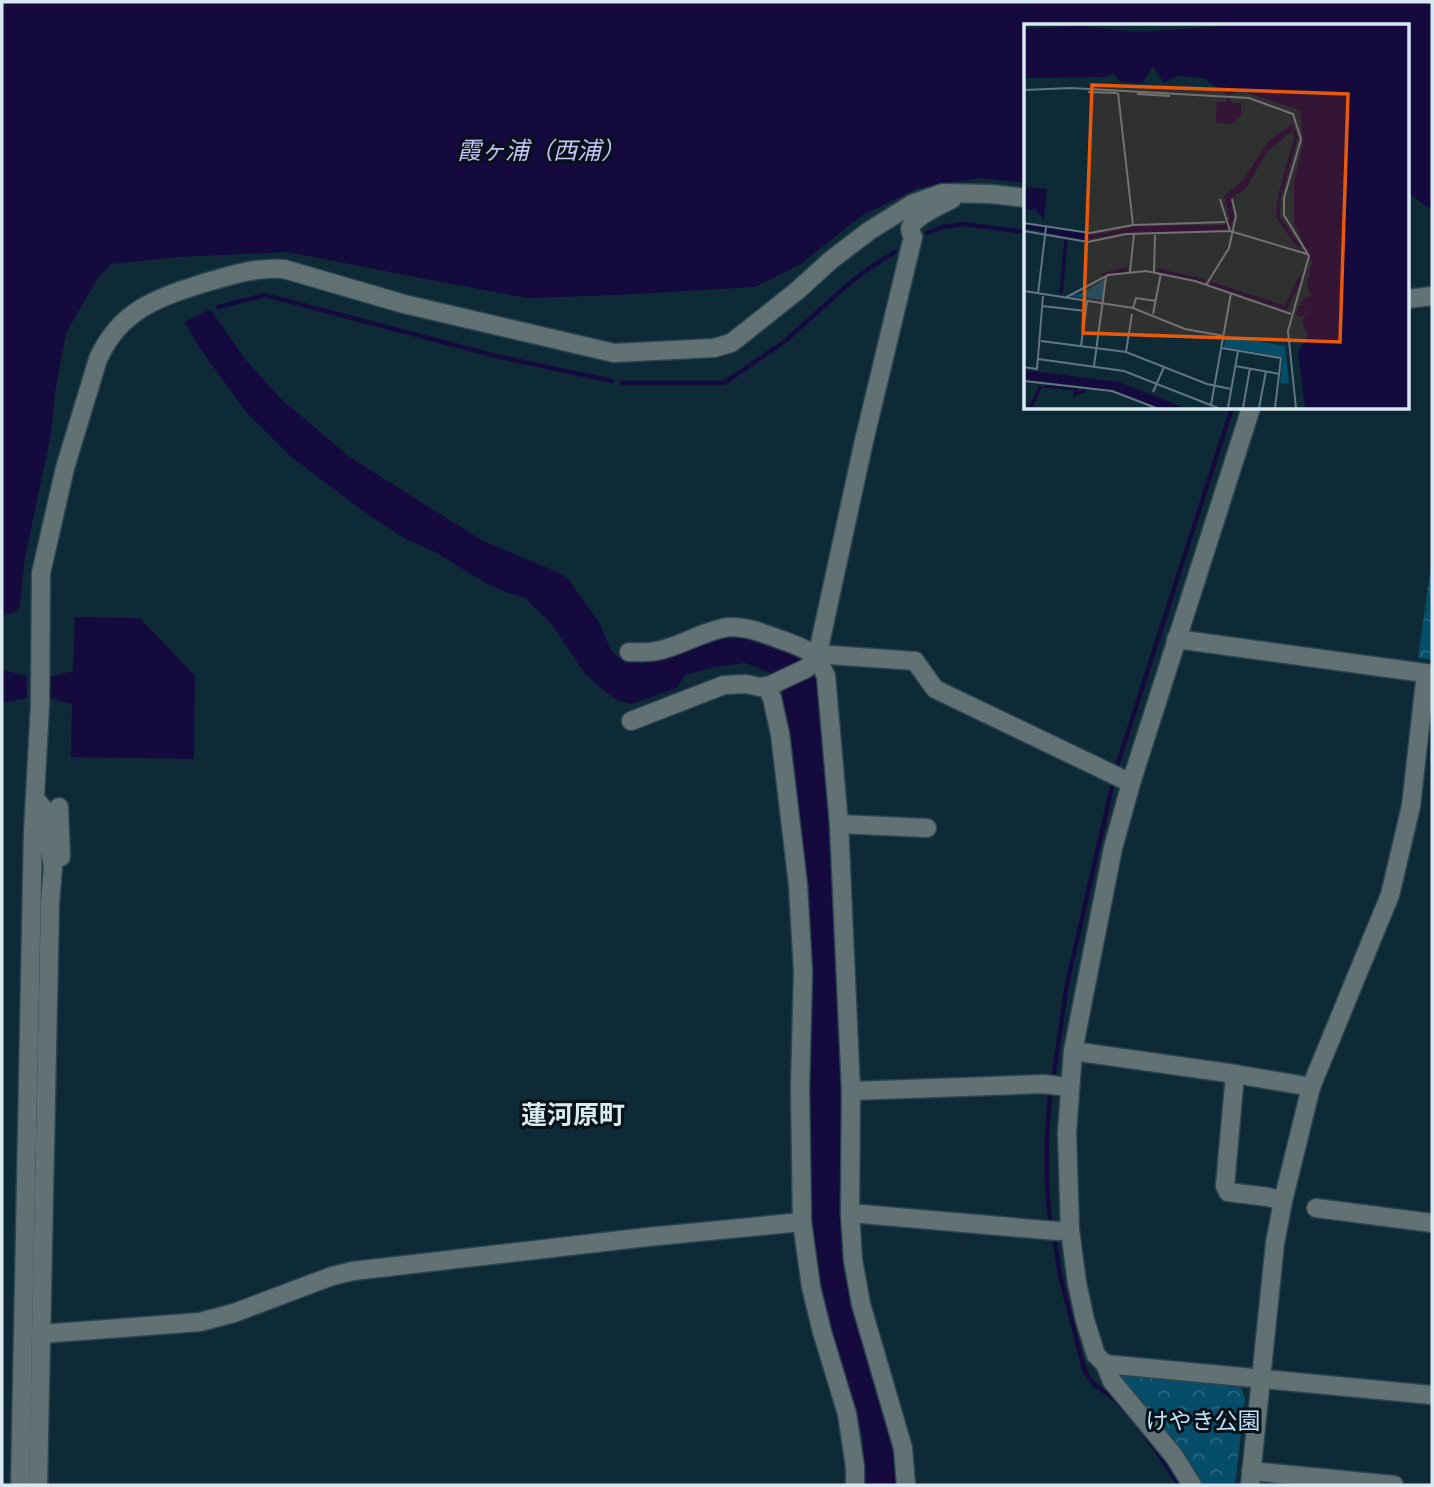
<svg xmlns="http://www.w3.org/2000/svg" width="1434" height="1487" viewBox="0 0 1434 1487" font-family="'Public Sans','Noto Sans JP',sans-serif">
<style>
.forest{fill:url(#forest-crowns)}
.water{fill:#150a3e}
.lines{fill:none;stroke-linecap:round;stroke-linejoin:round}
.stream{stroke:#150a3e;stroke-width:4.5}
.minor-casing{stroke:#2b4551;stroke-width:21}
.minor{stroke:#627274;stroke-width:18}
.labels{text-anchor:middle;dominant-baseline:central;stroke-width:6;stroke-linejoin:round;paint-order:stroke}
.park-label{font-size:23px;fill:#bce1f6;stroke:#071117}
.water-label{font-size:24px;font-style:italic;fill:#c2c4f8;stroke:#071117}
.quarter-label{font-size:26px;font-weight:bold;fill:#d9e9f2;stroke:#071117}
.inset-river{fill:none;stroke:#150a3e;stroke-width:3.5}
.inset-road{fill:none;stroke:#607682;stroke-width:2}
.view{fill:#e8590c;fill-opacity:0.15;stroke:#e8590c;stroke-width:3.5}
.inset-edge{fill:none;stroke:#d9e9f2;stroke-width:3.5}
</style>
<defs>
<pattern id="forest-crowns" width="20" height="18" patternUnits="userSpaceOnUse" patternTransform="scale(1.75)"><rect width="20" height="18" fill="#064d69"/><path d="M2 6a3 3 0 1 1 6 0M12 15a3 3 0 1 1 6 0" fill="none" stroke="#2a677f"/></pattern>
</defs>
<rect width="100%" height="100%" fill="#0f2a37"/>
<g class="forest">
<polygon points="1432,559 1432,660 1418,658"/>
<polygon points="1120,1373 1240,1384 1245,1398 1235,1485 1199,1485 1119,1384"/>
</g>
<g class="water">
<polygon points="2,2 1432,2 1432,210 1408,193 1408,26 1026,26 1026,183 981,178 918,188 861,216 801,264 755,287 617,295 527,298 420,278 288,252 178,257 111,264 99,276 66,333 55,392 51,434 25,557 19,610 2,617"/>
<polygon points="210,309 245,359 281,399 351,458 483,541 562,574 569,580 600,624 611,651 622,660 658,660 696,646 725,638 753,639 807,661 819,674 835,860 843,1089 845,1226 895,1437 899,1485 864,1485 863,1438 824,1302 813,1247 808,1190 809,1033 812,964 782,699 783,688 775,675 745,663 715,667 685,675 677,688 631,704 615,699 602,689 585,674 550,622 524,597 508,593 484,582 437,553 404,538 370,516 290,456 246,412 199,347 185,322"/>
<polygon points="75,617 140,618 195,676 194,759 71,757 72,704 53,699 37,699 37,678 50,677 73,671"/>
<polygon points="2,670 27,676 27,698 2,703"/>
</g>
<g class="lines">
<g class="stream">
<polyline points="927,233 942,227 963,224 1026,232"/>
<polyline points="218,307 265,295 496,356 612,381"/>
<polyline points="622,383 724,383 784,342 844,288 868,269 895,252"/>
<polyline points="1118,763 1232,408"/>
<polyline points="1054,1073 1067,984 1112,787"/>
<path d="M1050,1097C1046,1134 1045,1181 1050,1218"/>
<path d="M1055,1242L1060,1275L1084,1369C1094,1390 1105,1389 1119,1404C1141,1427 1162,1458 1179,1485"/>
</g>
<g class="minor-casing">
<g id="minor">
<polyline points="1408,299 1432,296"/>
<polyline points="1176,639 1432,674"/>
<path d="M629,652C638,652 647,653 656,651C680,647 704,630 729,627C747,626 765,634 782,640C807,649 815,651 826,676L839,824L851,1091L850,1213L853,1260L861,1304L903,1448L906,1485"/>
<polyline points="817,657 830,655 915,661 935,689 1131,783"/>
<polyline points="767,687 772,698 780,734 798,885 803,972 800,1088 802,1222 811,1287 822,1332 847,1414 855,1467 855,1485"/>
<path d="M631,721L724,685L746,684L760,687L771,685L807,668L817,657L864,441L913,237C911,233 909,230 911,226C917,215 941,205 952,199"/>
<polyline points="59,807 61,857"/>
<polyline points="839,824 927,828"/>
<polyline points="1073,1051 1235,1074 1311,1087"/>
<polyline points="1235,1074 1225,1186 1228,1192 1268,1197 1283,1201"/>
<polyline points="851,1091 1043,1084 1069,1087"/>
<polyline points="1316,1208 1432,1223"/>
<polyline points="850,1213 1057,1231 1070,1230"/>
<polyline points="41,1334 200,1322 234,1313 332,1276 353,1271 647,1237 802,1222"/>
<polyline points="1105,1364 1432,1395"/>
<polyline points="1251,1471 1394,1485"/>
<path d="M20,1485L33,832L40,705L41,573L65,468L98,359C120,310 157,298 204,283C232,275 255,267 284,269L404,304L614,353L714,348L731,343L744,333L798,290L831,260L869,231L912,204L943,193L991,194L1026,198"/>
<polyline points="38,1485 50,903 53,867 43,808 38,802"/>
<polyline points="1192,1485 1174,1456 1112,1381 1105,1364 1096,1355 1085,1320 1077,1283 1070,1230 1067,1133 1073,1051 1113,848 1131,783 1251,408"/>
<polyline points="1250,1485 1275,1243 1283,1201 1311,1087 1390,895 1411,806 1426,673"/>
</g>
</g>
<use href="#minor" class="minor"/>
</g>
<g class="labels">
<g class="park-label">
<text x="1203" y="1420">けやき公園</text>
</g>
<g class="water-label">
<text x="541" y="150">霞ヶ浦（西浦）</text>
</g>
<g class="quarter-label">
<text x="573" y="1114">蓮河原町</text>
</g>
</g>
<g transform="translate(1024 24)">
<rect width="385" height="385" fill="#0f2a37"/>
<path d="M81,255L78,276L46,272L59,269ZM202,311L261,322L265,360L256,359L259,333L200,323Z" fill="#064d69"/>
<path d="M216,1H385V384H281L274,328L284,310L278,297L289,277L278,294L272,291L275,281H280L275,279L287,271L283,261L288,238L270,199V159L279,118L276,86L218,67L204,71L180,54L153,52L140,59L129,43L118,59L97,58L88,49L83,53L0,54V5L56,2L114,8ZM203,72L208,79H217V91L207,100L192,99L193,78H202ZM268,100L270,105L243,128L222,164L207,174L210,192L205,206L100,209L59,216L0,204V200L71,211L114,202L201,201L206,195L200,172L218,157L244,118ZM3,163L23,165L20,196L11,185L0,186ZM0,346L95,358L161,384H136L92,367L0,355Z" fill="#150a3e"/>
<path class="inset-river" d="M255,174L272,114L270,106M255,175L254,193L275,223M133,246L181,257M78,251L104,245M186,259L262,284L276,254M37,269L42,216M20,362L52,365L51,370L62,366M6,384L17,362"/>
<path class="inset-road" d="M0,66L47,64L225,74L269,90L277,115L260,174V191L285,232L264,307L272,384M64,68L93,69M94,69L109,201M113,70L146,72M196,175L206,207M0,199L66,209L109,201L201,198M0,207L64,218L102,210L206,207L283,230M106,248L110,210M130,248L131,211M182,261L205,224L212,192L208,175M0,267L109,284L161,305L200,312M14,270L22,203M41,274L84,251L122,247L171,257L267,290M18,282L62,287M109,284L112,274L132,277M129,290L137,249M17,317L102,328L183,360L207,365M57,322L63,278M198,324L257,334L251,384M102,328L108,290M14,335L100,347L194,384M70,342L82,253M211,342L256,350M0,343L13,345L19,272M0,357L88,367L132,384M129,368L140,343M187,381L207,269M204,384L214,327M219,384L226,344M235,384L242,347"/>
<path class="view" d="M68,61L324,70L316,318L59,309Z"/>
<rect width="385" height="385" class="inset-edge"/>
</g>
<rect width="1434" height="1487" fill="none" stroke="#d9e9f2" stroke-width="7"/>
</svg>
